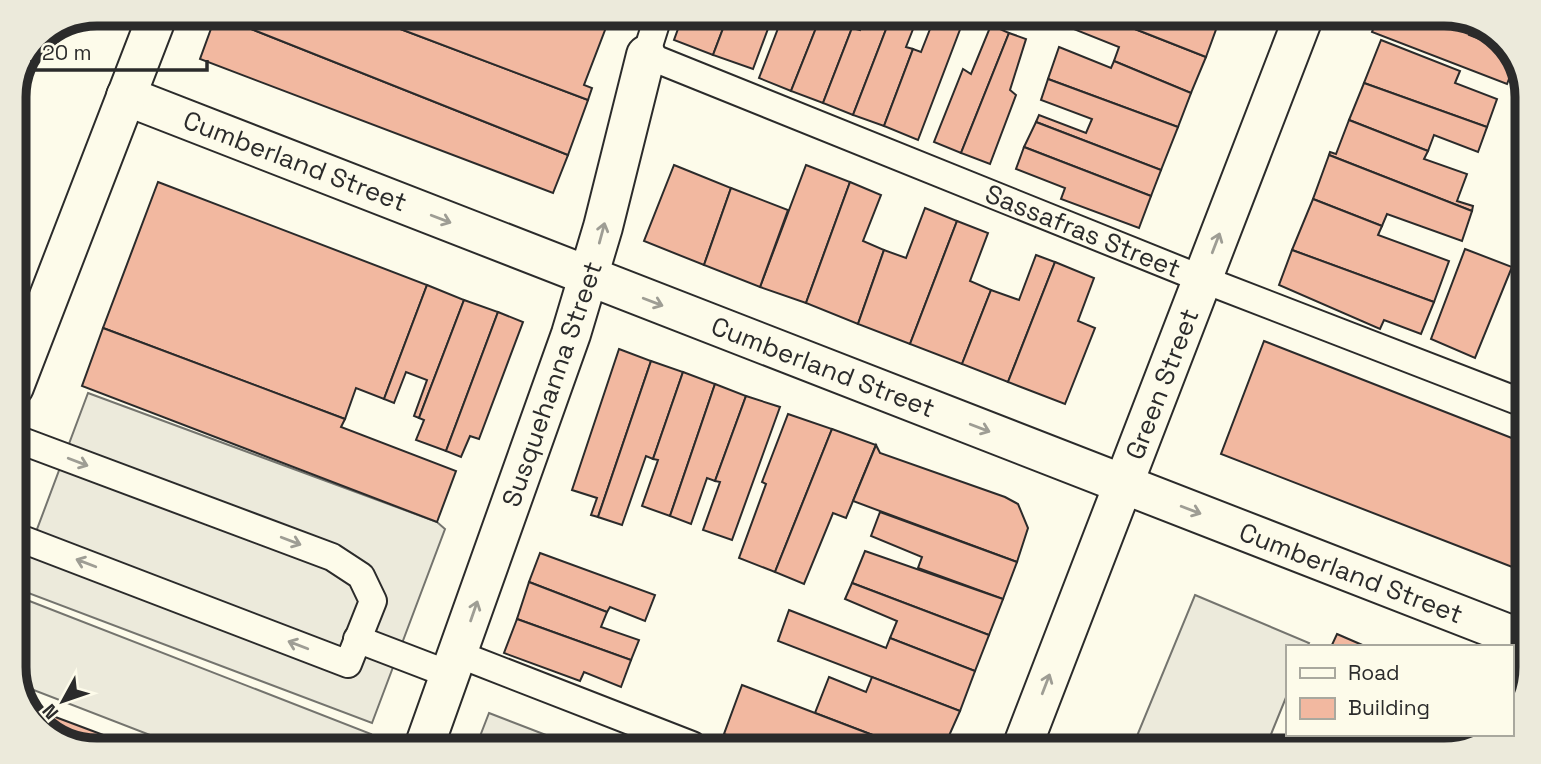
<svg xmlns="http://www.w3.org/2000/svg" width="1541" height="764" viewBox="0 0 1541 764" font-family="'Space Grotesk',sans-serif">
<style>
.parking{fill:#eceadb;stroke:#74746e;stroke-width:2}
.building{fill:#f2b8a0;stroke:#2b2b2b;stroke-width:2}
.lines{fill:none;stroke-linecap:round;stroke-linejoin:round}
.service-casing{stroke:#2b2b2b;stroke-width:30}
.minor-casing{stroke:#2b2b2b;stroke-width:42}
.secondary-casing{stroke:#2b2b2b;stroke-width:42}
.service{stroke:#fdfbea;stroke-width:26}
.minor{stroke:#fdfbea;stroke-width:38}
.secondary{stroke:#fdfbea;stroke-width:38}
.oneway{stroke:#9e9d94}
.labels{text-anchor:middle;dominant-baseline:central;stroke-width:5;stroke-linejoin:round;paint-order:stroke}
.street-label{font-size:26px;fill:#2b2b2b;stroke:#fdfbea}
.rim{fill:none;stroke:#2b2b2b;stroke-width:9}
</style>
<rect width="100%" height="100%" fill="#fdfbea"/>
<g class="parking">
<polygon points="88,393 437,522 445,529 372,723 15,588"/>
<polygon points="14,595 371,734 367,743 168,742 18,684 14,672"/>
<polygon points="1195,595 1309,643 1307,647 1287,647 1287,695 1265,749 1132,748"/>
<polygon points="489,713 572,745 477,744"/>
</g>
<g class="building">
<polygon points="216,15 568,155 553,193 200,59"/>
<polygon points="216,15 366,16 588,100 568,155"/>
<polygon points="366,16 610,17 584,85 592,88 588,100"/>
<polygon points="682,18 727,18 713,55 674,40"/>
<polygon points="727,18 772,18 753,69 713,55"/>
<polygon points="782,18 820,18 791,91 759,78"/>
<polygon points="820,18 849,19 847,25 852,28 823,103 791,91"/>
<polygon points="865,19 890,19 853,115 823,103 852,28 860,30"/>
<polygon points="890,19 917,19 906,47 913,49 884,126 853,115"/>
<polygon points="934,19 964,19 918,140 884,126 913,49 921,52"/>
<polygon points="1073,20 1112,20 1206,57 1191,93 1114,61 1119,47 1071,28"/>
<polygon points="1112,20 1210,21 1218,24 1206,57"/>
<polygon points="1376,22 1473,22 1469,35 1513,52 1516,61 1507,84 1372,32"/>
<polygon points="991,25 1009,33 961,153 934,142 963,69 971,74"/>
<polygon points="1009,33 1026,39 1010,90 1016,95 990,164 961,153"/>
<polygon points="1381,40 1460,71 1455,83 1497,99 1487,127 1364,83"/>
<polygon points="1059,47 1111,68 1114,61 1191,93 1178,127 1048,79"/>
<polygon points="1048,79 1178,127 1161,170 1036,122 1039,115 1086,133 1092,119 1041,100"/>
<polygon points="1364,83 1487,127 1478,152 1434,135 1428,151 1349,120"/>
<polygon points="1349,120 1428,151 1424,159 1467,174 1457,201 1473,206 1472,211 1329,155 1330,152 1336,154"/>
<polygon points="1036,122 1161,170 1151,196 1024,147"/>
<polygon points="1024,147 1151,196 1139,228 1061,199 1065,188 1016,169"/>
<polygon points="1329,155 1472,211 1462,241 1387,214 1382,226 1313,199"/>
<polygon points="674,165 731,188 704,265 644,241"/>
<polygon points="806,165 850,182 806,303 760,287"/>
<polygon points="158,182 427,285 384,399 356,388 345,419 103,328"/>
<polygon points="850,182 881,195 863,241 884,250 858,324 806,303"/>
<polygon points="731,188 788,210 760,287 704,265"/>
<polygon points="1313,199 1382,226 1378,235 1449,261 1434,302 1292,250"/>
<polygon points="925,208 957,221 910,344 858,324 884,250 906,258"/>
<polygon points="957,221 988,233 970,281 991,290 962,364 910,344"/>
<polygon points="1465,249 1512,267 1475,358 1431,339"/>
<polygon points="1292,250 1434,302 1421,334 1384,320 1380,329 1279,285"/>
<polygon points="1036,255 1055,262 1008,382 962,364 991,290 1019,300"/>
<polygon points="1055,262 1094,278 1078,321 1095,328 1065,404 1008,382"/>
<polygon points="427,285 464,300 419,418 414,416 427,380 406,372 394,403 384,399"/>
<polygon points="464,300 498,312 446,451 416,440 424,420 419,418"/>
<polygon points="498,312 523,322 479,439 470,436 461,457 446,451"/>
<polygon points="103,328 345,419 341,427 456,471 437,522 82,386"/>
<polygon points="1264,341 1522,442 1520,570 1221,454"/>
<polygon points="619,349 651,361 598,517 591,515 597,498 572,490"/>
<polygon points="651,361 683,372 653,459 646,456 622,525 598,517"/>
<polygon points="683,372 715,384 670,516 642,506 658,460 653,459"/>
<polygon points="715,384 746,396 715,481 707,478 691,524 670,516"/>
<polygon points="746,396 780,407 732,540 703,530 720,482 715,481"/>
<polygon points="788,414 832,429 775,572 739,558 766,484 762,482"/>
<polygon points="832,429 876,445 846,518 833,513 804,584 775,572"/>
<polygon points="876,445 880,453 1005,497 1018,504 1028,528 1017,562 853,501"/>
<polygon points="880,512 1017,562 1003,599 918,568 922,557 871,536"/>
<polygon points="865,551 1003,599 989,635 852,583"/>
<polygon points="540,553 655,595 645,621 610,607 607,612 529,582"/>
<polygon points="529,582 607,612 601,627 639,640 631,660 517,619"/>
<polygon points="852,583 989,635 975,671 890,638 897,621 845,599"/>
<polygon points="789,610 886,648 890,638 975,671 960,711 778,641"/>
<polygon points="517,619 631,660 621,687 584,672 580,681 504,653"/>
<polygon points="1337,634 1367,647 1331,647"/>
<polygon points="829,677 866,692 872,677 960,711 944,747 904,747 815,713"/>
<polygon points="742,685 815,713 904,747 755,746 724,734"/>
<polygon points="26,706 122,742 61,742 28,713"/>
<polygon points="1296,734 1376,734 1369,750 1290,749"/>
<polygon points="1393,734 1436,734 1430,750 1401,750 1389,744"/>
<polygon points="1436,734 1477,734 1475,741 1444,750 1430,750"/>
</g>
<g class="lines">
<g class="service-casing">
<g id="service">
<polyline points="658,17 646,55 1202,279 1523,403"/>
<polyline points="14,438 332,557 361,576 373,601 348,664 14,536"/>
<polyline points="357,639 451,675"/>
<polyline points="458,654 692,745"/>
</g>
</g>
<g class="minor-casing">
<g id="minor">
<polyline points="126,96 1519,638"/>
<polyline points="425,744 571,334 603,227 646,55"/>
<polyline points="1022,747 1302,21"/>
</g>
</g>
<g class="secondary-casing">
<polyline id="secondary" points="14,387 158,14"/>
</g>
<use href="#service" class="service"/>
<use href="#minor" class="minor"/>
<use href="#secondary" class="secondary"/>
</g>
<defs><path id="oneway-shaft" d="M-6 0H5M1.5-3L5.5 0L1.5 3" fill="none" stroke-width="1.6" stroke-linecap="round" stroke-linejoin="round" transform="scale(1.75)"/></defs>
<g class="oneway">
<use href="#oneway-shaft" transform="translate(441 219) rotate(21)"/>
<use href="#oneway-shaft" transform="translate(602 233) rotate(-75)"/>
<use href="#oneway-shaft" transform="translate(1216 243) rotate(-69)"/>
<use href="#oneway-shaft" transform="translate(653 302) rotate(21)"/>
<use href="#oneway-shaft" transform="translate(980 428) rotate(21)"/>
<use href="#oneway-shaft" transform="translate(78 462) rotate(21)"/>
<use href="#oneway-shaft" transform="translate(1191 510) rotate(21)"/>
<use href="#oneway-shaft" transform="translate(291 541) rotate(21)"/>
<use href="#oneway-shaft" transform="translate(86 563) rotate(-159)"/>
<use href="#oneway-shaft" transform="translate(474 611) rotate(-71)"/>
<use href="#oneway-shaft" transform="translate(298 645) rotate(-159)"/>
<use href="#oneway-shaft" transform="translate(1046 684) rotate(-69)"/>
</g>
<g class="labels">
<g class="street-label">
<text transform="translate(295 161) rotate(21)">Cumberland Street</text>
<text transform="translate(1083 231) rotate(22)">Sassafras Street</text>
<text transform="translate(823 367) rotate(21)">Cumberland Street</text>
<text transform="translate(552 384) rotate(-71)">Susquehanna Street</text>
<text transform="translate(1162 384) rotate(-69)">Green Street</text>
<text transform="translate(1351 573) rotate(21)">Cumberland Street</text>
</g>
</g>
<path d="M0 0H1541V764H0ZM97 26H1444A71 71 0 0 1 1515 97V667A71 71 0 0 1 1444 738H97A71 71 0 0 1 26 667V97A71 71 0 0 1 97 26Z" fill="#eceadb" fill-rule="evenodd"/>
<path class="rim" d="M97 26H1444A71 71 0 0 1 1515 97V667A71 71 0 0 1 1444 738H97A71 71 0 0 1 26 667V97A71 71 0 0 1 97 26Z"/>
<rect x="1286" y="645" width="228" height="91" fill="#fdfbea" stroke="#a9a89e" stroke-width="2"/>
<rect x="1300" y="668" width="35" height="10" fill="#fdfbea" stroke="#a9a89e" stroke-width="2"/>
<text x="1348" y="680" font-size="21" fill="#2b2b2b">Road</text>
<rect x="1300" y="698" width="35" height="21" fill="#f2b8a0" stroke="#a9a89e" stroke-width="2"/>
<text x="1348" y="715" font-size="21" fill="#2b2b2b">Building</text>
<g transform="translate(63 701) rotate(230)" stroke="#fdfbea" stroke-width="5" paint-order="stroke">
<path d="M0-5L12 26L0 18L-12 26Z" fill="#2b2b2b"/>
<text y="-10" font-size="19" font-weight="bold" text-anchor="middle" fill="#2b2b2b">N</text>
</g>
<path d="M32 60v10h175v-10" fill="none" stroke="#2b2b2b" stroke-width="3.5"/>
<text x="42" y="60" font-size="21" fill="#2b2b2b" stroke="#fdfbea" stroke-width="5" paint-order="stroke">20 m</text>
</svg>
